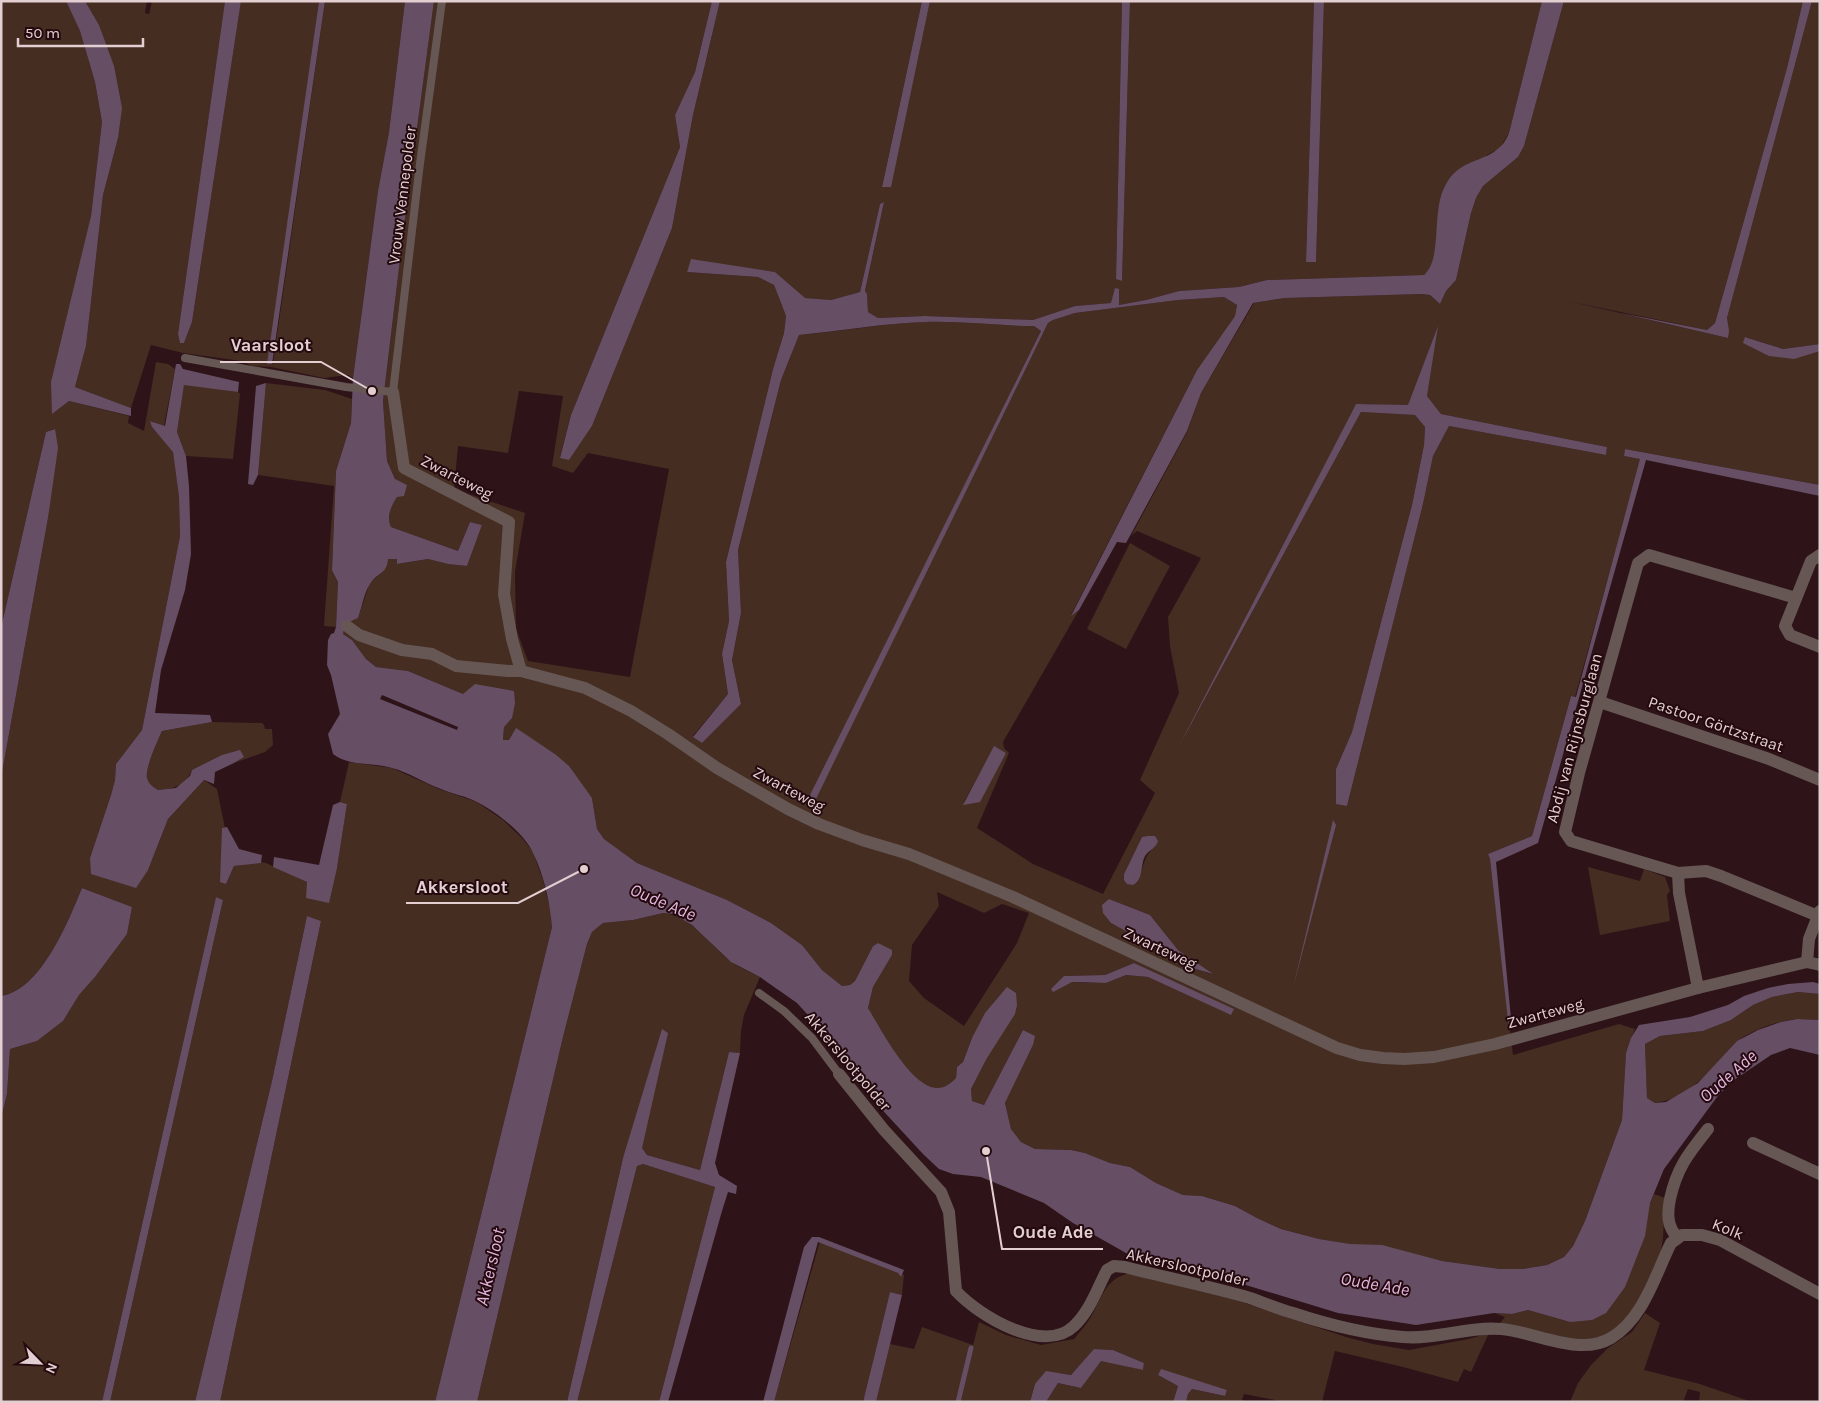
<svg xmlns="http://www.w3.org/2000/svg" width="1821" height="1403" viewBox="0 0 1821 1403" font-family="Karla,sans-serif">
<style>
.green{fill:#452d21;fill-rule:evenodd}
.water{fill:#664f64;fill-rule:evenodd}
.lines{fill:none;stroke-linecap:round;stroke-linejoin:round}
.stream{stroke:#664f64;stroke-width:5}
.lane{stroke:#665755;stroke-width:8}
.street{stroke:#665755;stroke-width:12}
.labels{text-anchor:middle;dominant-baseline:central;stroke-width:4;stroke-linejoin:round;paint-order:stroke}
.street-label{font-size:16px;fill:#e3cfd1;stroke:#240a0f}
.water-label{font-size:18px;font-style:italic;fill:#e2b5dd;stroke:#240a0f}
.leader{fill:none;stroke:#e3cfd1;stroke-width:2}
.callout-dot{fill:#e3cfd1;stroke:#240a0f;stroke-width:2}
.callout-label{font-size:18px;text-anchor:middle;font-weight:bold;fill:#e3cfd1;stroke:#240a0f;stroke-width:4;stroke-linejoin:round;paint-order:stroke}
</style>
<rect width="100%" height="100%" fill="#2e1318"/>
<g class="green">
<path d="M1,1H66L80,31L95,82L102,122L91,216L53,413L69,401L129,416L128,423L144,431L156,362L168,364L175,369L164,426L151,421L152,427L173,451L179,497L180,536L142,730L116,764L115,780L111,795L90,858L148,870L168,819L204,780L217,789L225,828H222L226,884L234,866L261,862L266,863L307,882L337,868L347,804L340,802L349,762L392,768L439,789L477,802L503,820L523,839L533,852L543,880L551,913L552,927L435,1402H220L321,921L307,916L272,1081L195,1402H110L223,900L216,897L102,1402H1V1118L7,1094L10,1049L37,1041L63,1021L79,995L95,977L127,934L132,907L82,888C68,922 41,990 1,996V778L48,518L54,429L46,432L1,628Z"/>
<polygon points="85,1 147,1 145,13 149,14 152,1 225,1 178,334 180,342 184,343 192,322 241,1 319,1 268,364 273,363 325,1 405,1 389,132 378,191 353,378 348,375 324,378 271,367 252,366 241,361 183,353 151,345 131,408 75,387 86,346 103,195 118,138 99,25"/>
<path d="M434,1H712L695,72L675,115L680,147L571,415L560,457L569,460L592,426L672,228L693,115L720,1H922L882,186L890,187L930,1H1122L1116,278L1122,281L1130,1H1314L1306,262H1316L1324,1H1542L1509,133L1500,148L1487,155L1435,253C1434,262 1431,268 1424,275L1267,280L1239,287L1179,291L1146,300L1119,305V289L1112,303L1075,306L1033,320L925,316L878,318L868,312L867,294L865,292L884,202L880,204L860,292L831,300L804,298L775,272L691,260L687,272L758,277L774,285L786,316L784,333L773,369L726,562L729,621L722,655L728,694L693,736L702,743L741,704L732,660L741,613L738,550L781,380L799,335C842,332 884,323 926,322C962,321 998,326 1034,326L1041,331L810,797L815,799L1048,323L1053,320L1075,313L1178,300L1224,297L1237,305L1235,316L1197,370L1071,615L1079,610L1003,742L1004,748L1009,753L977,828L1033,864L1103,894L1155,793L1140,780L1179,693L1170,646L1168,617L1201,558L1137,531L1131,536L1187,432L1201,393L1254,303L1285,298L1422,294L1430,295L1440,304L1446,291L1456,280L1471,213L1476,198L1483,186L1518,157L1524,146L1564,1H1803L1787,68L1715,323L1707,330L1568,301L1728,338L1727,318L1812,1H1820V344L1783,349L1746,337L1769,356L1820,351V485L1625,449L1624,456L1641,459L1575,697L1571,696L1532,836L1488,854L1490,859L1513,1055L1619,1024L1635,1029L1626,1053L1622,1120L1585,1221L1573,1246L1564,1257L1547,1265L1523,1269H1500L1442,1261L1319,1239L1281,1229L1257,1218L1235,1206L1202,1196L1183,1195L1156,1183L1130,1167L1110,1163L1085,1153L1071,1150L1035,1149L1021,1142L1011,1129L1005,1103L1033,1045L1023,1030L984,1105L972,1101L971,1089L987,1058L972,1038L963,1062L957,1067L956,1078C951,1083 944,1089 936,1089C910,1087 881,1029 868,1008L873,987L892,955L878,943L873,946L855,981L850,985L842,986L822,970L802,945L771,923L727,900L637,863L604,839L597,829L592,798L555,754L516,729L509,740H503L504,727L463,694L408,671L376,667L366,659L352,640L343,634L345,624L358,618L370,582L382,573L388,559H397L398,564L428,559L448,564L467,566L482,525L470,522L458,551L391,527L388,521L390,509L397,497L395,479L387,461L383,401L405,218ZM1437,329L1427,396L1441,414L1607,447L1606,455L1449,426L1433,456L1423,504L1347,806L1336,769L1352,732L1412,505L1424,445L1425,427L1415,415L1361,412L1194,719L1356,404L1408,406ZM519,391L563,396L552,466L573,473L588,453L669,469L630,677L528,661L516,629L515,572L525,513L454,489L458,446L508,453ZM994,747L1006,753L963,804ZM1142,837L1152,849C1141,861 1144,872 1136,883L1124,874ZM937,892L984,913L1002,904L1029,913L1017,943L964,1026L924,998L909,981L912,945L939,906ZM1109,899L1150,915L1178,950L1211,974L1192,968L1111,923ZM1134,963L1233,1009V1010L1230,1014L1148,977L1126,975L1106,983H1086L1072,982L1064,976L1105,975Z"/>
<polygon points="266,383 325,390 352,399 351,423 336,471 332,569 338,582 336,627 324,626 334,486 258,475"/>
<polygon points="184,384 238,392 240,394 233,459 186,456 177,432"/>
<polygon points="1130,543 1170,566 1126,649 1087,629"/>
<path d="M212,722L262,723L264,725L265,729H272L273,745L265,752L234,763L244,757L202,766L192,770C185,786 174,789 158,790C153,787 149,784 147,778C145,767 157,742 162,731Z"/>
<polygon points="1588,867 1640,881 1644,869 1665,877 1670,891 1667,895 1670,921 1600,935"/>
<path d="M663,913C691,916 709,943 729,960C738,967 750,972 760,977L744,1015L741,1031L740,1053L729,1052L700,1170L647,1155L641,1147L645,1132L623,1158L567,1402H477L563,1037L587,944L592,932L603,923L633,920Z"/>
<path d="M1798,992L1820,994V1020C1812,1020 1804,1019 1797,1019C1778,1021 1755,1029 1739,1040C1734,1043 1730,1049 1726,1054C1706,1076 1685,1099 1655,1103L1647,1098L1645,1044L1660,1036L1703,1031L1731,1020L1753,1005L1772,997Z"/>
<polygon points="643,1164 715,1187 659,1402 577,1402 637,1166"/>
<polygon points="1654,1194 1665,1198 1663,1238 1661,1251 1634,1310 1607,1337 1572,1340 1499,1324 1505,1317 1494,1313 1512,1314 1528,1310 1570,1322 1650,1203"/>
<polygon points="820,1241 898,1273 901,1277 902,1274 904,1275 902,1295 890,1292 863,1402 774,1402"/>
<path d="M1130,1273L1209,1291L1346,1337L1373,1344L1409,1350L1469,1339L1489,1333L1471,1372L1464,1369L1458,1382L1403,1367L1335,1351L1322,1402H1285L1244,1394L1242,1400L1248,1402H1186L1188,1394L1192,1389L1225,1396L1227,1390L1161,1370L1158,1375L1178,1386L1173,1402H1046L1058,1383L1081,1388L1101,1360L1143,1370L1144,1363L1113,1350L1095,1349L1071,1375L1059,1373L1035,1384L1030,1402H876L890,1344L914,1349L922,1327L973,1345L979,1322L1006,1335L1041,1345L1074,1339C1079,1333 1085,1326 1089,1320C1102,1300 1103,1279 1130,1273Z"/>
<polygon points="1645,1313 1660,1323 1644,1370 1700,1384 1752,1402 1699,1402 1700,1392 1688,1389 1683,1402 1570,1402 1578,1383 1591,1365 1608,1348 1632,1332"/>
</g>
<g class="water">
<polygon points="66,1 85,1 99,25 114,66 122,108 118,138 103,195 86,346 75,387 131,408 131,416 69,401 52,414 51,382 91,216 102,122 95,82 80,31"/>
<polygon points="225,1 241,1 192,322 184,343 180,343 178,334"/>
<polygon points="319,1 325,1 272,364 267,364"/>
<path d="M405,1H434L405,218L383,401L387,461L395,479L407,485L404,496L397,497C391,507 386,516 391,527L458,551L470,522L482,525L467,566L448,564L428,559L397,564V559H388C387,575 376,573 370,584C364,593 362,607 358,618L345,624L343,634L352,640L366,659L376,667L408,671L463,694L475,684L514,691L515,703L512,718L504,727L503,740H509L516,728L555,754L569,766L592,798L597,829L604,839L637,863L727,900L771,923L802,945L822,970L842,986L850,985L855,981L873,946L878,943L892,950V955L873,987L868,1008C881,1029 910,1086 936,1088C944,1089 951,1083 956,1078L957,1067L963,1062L972,1038L985,1013L1007,987L1016,993L1017,1005L1015,1014L987,1058L971,1089L972,1101L984,1105L1023,1030L1035,1036L1033,1045L1005,1103L1011,1129L1021,1142L1035,1149L1071,1150L1085,1153L1110,1163L1130,1167L1156,1183L1183,1195L1202,1196L1235,1206L1257,1218L1281,1229L1319,1239L1350,1244L1382,1245L1442,1261L1500,1269H1523L1547,1265L1564,1257L1573,1246L1585,1221L1622,1120L1626,1053L1631,1038L1639,1025L1690,1017L1728,1005L1744,996L1768,988L1788,984L1813,982L1820,984V994L1798,992L1772,997L1753,1005L1731,1020L1703,1031L1660,1036L1645,1044L1647,1098L1655,1103L1666,1102L1698,1083L1737,1041L1758,1030L1781,1022L1797,1019L1820,1020V1055L1790,1048L1771,1055L1731,1082L1717,1097L1664,1169L1650,1203L1645,1236L1625,1287L1606,1313L1592,1320L1570,1322L1528,1310L1512,1314L1494,1313L1416,1325L1338,1313L1177,1264L1133,1257L1073,1223L1044,1203L981,1177L953,1174L939,1169L923,1154L875,1102L849,1067L850,1061L797,1003L760,977L731,962L692,925L673,914L663,913L633,920L603,923L592,932L587,944L563,1037L477,1402H435L552,927C550,903 544,875 533,853C525,834 495,811 477,802C466,796 452,794 441,789C424,783 408,772 392,768C372,762 350,767 333,754L328,734L340,714L331,675L327,665L328,640L331,634L334,633L336,627L338,582L332,570L336,471L351,423L353,378L378,191L389,132ZM382,695L458,727L457,730L380,699Z"/>
<polygon points="712,1 720,1 693,115 672,228 592,426 569,460 560,458 571,415 680,147 675,115 695,72"/>
<polygon points="922,1 930,1 891,187 882,187"/>
<polygon points="1122,1 1130,1 1122,281 1116,279"/>
<polygon points="1314,1 1324,1 1316,262 1306,262"/>
<path d="M1542,1H1564L1524,146L1518,157L1483,186L1476,198L1471,213L1456,280L1446,291L1440,304L1430,295L1422,294L1285,298L1253,303L1201,393L1187,431L1126,543L1117,542L1079,610L1071,616L1197,370L1235,316L1237,305L1224,297L1178,300L1075,313L1053,320L1048,323L816,799L809,797L1041,331L1034,326C998,326 962,321 926,322C884,323 841,331 799,335L781,380L738,550L741,613L732,660L741,704L702,743L693,737L728,694L722,654L729,621L726,562L773,369L784,333L786,316L774,285L758,277L687,272L691,259L775,272L805,298L831,300L860,292L880,204L884,202L865,291L867,294L868,312L878,318L925,316L1033,320L1075,306L1111,303L1115,288L1119,289V305L1146,300L1179,291L1239,287L1267,280L1424,275C1443,258 1431,212 1445,186C1459,158 1483,164 1501,146C1504,143 1507,138 1509,133Z"/>
<polygon points="1803,1 1812,1 1727,318 1729,331 1728,338 1492,283 1621,313 1707,330 1715,323 1787,68"/>
<polygon points="1438,326 1427,396 1441,414 1607,447 1606,455 1449,426 1433,456 1423,504 1347,806 1336,804 1336,769 1352,732 1412,505 1424,445 1425,427 1415,415 1361,412 1178,748 1356,404 1408,405"/>
<polygon points="1745,337 1783,349 1820,344 1820,351 1794,359 1769,356 1743,343"/>
<path d="M176,364H180L183,369L239,382L238,392L184,385L177,432L186,456L189,486L191,554L185,590L161,670L155,713L210,715L212,722L162,731C157,742 145,768 147,778C149,784 153,787 158,790L176,788L190,776L192,770L222,755L240,750L244,757L234,763L215,772L214,784L204,780L168,819L148,870L136,888L91,874L90,858L111,795L115,780L116,764L142,730L180,536L179,497L173,452L152,427L150,421L165,426Z"/>
<polygon points="266,383 258,475 253,485 248,484 256,386"/>
<polygon points="55,429 58,448 48,518 1,778 1,628 46,432"/>
<polygon points="1625,449 1820,485 1820,496 1646,460 1538,843 1496,862 1512,1029 1509,1029 1490,859 1488,854 1532,836 1571,696 1576,697 1640,459 1624,456"/>
<polygon points="994,746 1006,753 980,802 963,805"/>
<polygon points="340,802 347,804 337,868 329,903 306,898 307,882 273,867 274,857 319,865 333,805"/>
<polygon points="1333,820 1336,825 1293,988"/>
<polygon points="227,827 239,849 262,855 261,863 234,866 226,884 220,882 222,828"/>
<path d="M1148,836H1155L1158,841C1156,848 1149,850 1145,856C1140,866 1144,879 1133,885L1127,884L1124,880V874L1142,837Z"/>
<path d="M82,888L132,907L127,934L95,977L79,995L63,1021L37,1041L10,1049L7,1094L1,1118V996C41,990 68,922 82,888Z"/>
<polygon points="216,897 223,900 110,1402 102,1402"/>
<polygon points="1109,899 1150,915 1178,950 1213,974 1192,968 1111,923 1103,913 1102,905"/>
<polygon points="307,916 321,921 220,1402 195,1402 272,1081"/>
<polygon points="1134,963 1234,1009 1231,1015 1148,977 1126,975 1106,983 1072,982 1053,992 1051,989 1064,976 1105,975"/>
<polygon points="662,1029 668,1033 642,1148 647,1155 700,1170 729,1052 740,1053 715,1163 719,1175 737,1186 736,1194 728,1192 722,1211 668,1402 659,1402 715,1187 643,1164 637,1166 577,1402 567,1402 623,1158"/>
<polygon points="812,1237 819,1237 904,1270 901,1277 898,1273 818,1242 774,1402 763,1402 804,1247"/>
<polygon points="890,1292 902,1295 876,1402 863,1402"/>
<polygon points="1094,1349 1113,1350 1144,1363 1143,1370 1101,1361 1081,1388 1058,1383 1046,1402 1030,1402 1035,1384 1046,1371 1071,1375"/>
<polygon points="1161,1369 1227,1390 1225,1396 1192,1389 1188,1394 1186,1402 1173,1402 1178,1386 1158,1375"/>
</g>
<g class="lines">
<polyline class="stream" points="958,1402 971,1348"/>
<g class="lane">
<polyline points="185,358 346,387 393,392 419,171 442,1"/>
<polyline points="759,993 784,1011 812,1038 839,1074"/>
</g>
<g class="street">
<polyline points="393,392 404,468 509,522 504,594 512,639 521,671 585,688 631,711 668,734 717,768 788,809 819,824 862,840 909,854 1013,897 1337,1048 1360,1055 1383,1058 1404,1059 1434,1057 1495,1044 1698,988 1807,962 1820,965"/>
<polyline points="1820,555 1811,561 1785,626 1790,635 1820,647"/>
<polyline points="1796,598 1649,555 1638,563 1579,773 1565,832 1571,841 1678,873 1706,871 1721,876 1818,916"/>
<polyline points="347,626 359,635 402,650 432,654 456,666 508,671 521,671"/>
<polyline points="1600,702 1769,759 1820,780"/>
<polyline points="1678,873 1679,893 1698,988"/>
<polyline points="1807,962 1809,939 1820,911"/>
<path d="M839,1074L884,1130L941,1192L949,1212L956,1291C979,1316 1044,1355 1074,1326C1090,1311 1097,1289 1107,1270L1114,1266L1125,1267C1167,1278 1209,1286 1250,1298C1264,1303 1279,1309 1293,1313C1329,1325 1366,1334 1403,1337C1436,1340 1468,1326 1501,1329C1536,1332 1579,1357 1611,1338C1644,1318 1655,1275 1671,1243L1678,1238"/>
<path d="M1708,1129C1689,1153 1677,1167 1670,1199C1667,1214 1667,1227 1678,1238L1682,1235H1702L1720,1240L1820,1294"/>
<polyline points="1753,1143 1820,1174"/>
</g>
</g>
<g class="labels">
<g class="street-label">
<text transform="translate(402 195) rotate(-83)">Vrouw Vennepolder</text>
<text transform="translate(457 477) rotate(27)">Zwarteweg</text>
<text transform="translate(1716 724) rotate(19)">Pastoor Görtzstraat</text>
<text transform="translate(1574 738) rotate(-75)">Abdij van Rijnsburglaan</text>
<text transform="translate(789 789) rotate(28)">Zwarteweg</text>
<text transform="translate(1160 948) rotate(25)">Zwarteweg</text>
<text transform="translate(1545 1013) rotate(-15)">Zwarteweg</text>
<text transform="translate(848 1061) rotate(50)">Akkerslootpolder</text>
<text transform="translate(1728 1229) rotate(22)">Kolk</text>
<text transform="translate(1187 1267) rotate(13)">Akkerslootpolder</text>
</g>
<g class="water-label">
<text transform="translate(663 902) rotate(23)">Oude Ade</text>
<text transform="translate(1728 1076) rotate(-41)">Oude Ade</text>
<text transform="translate(490 1267) rotate(-77)">Akkersloot</text>
<text transform="translate(1375 1284) rotate(10)">Oude Ade</text>
</g>
</g>
<path class="leader" d="M372 391L321 362H220M584 869L518 903H406M986 1151L1002 1249H1103"/>
<g class="callout-dot">
<circle cx="372" cy="391" r="5"/>
<circle cx="584" cy="869" r="5"/>
<circle cx="986" cy="1151" r="5"/>
</g>
<g class="callout-label">
<text x="271" y="351">Vaarsloot</text>
<text x="462" y="893">Akkersloot</text>
<text x="1053" y="1238">Oude Ade</text>
</g>
<rect width="1821" height="1403" fill="none" stroke="#e3cfd1" stroke-width="5"/>
<g transform="translate(40 1363) rotate(114)" stroke="#240a0f" stroke-width="4" paint-order="stroke">
<path d="M0-4L9 19L0 12L-9 19Z" fill="#e3cfd1"/>
<text y="-8" font-size="14" font-weight="bold" text-anchor="middle" fill="#e3cfd1">N</text>
</g>
<path d="M18 38v8h125v-8" fill="none" stroke="#e3cfd1" stroke-width="2.5"/>
<text x="25" y="38" font-size="15" fill="#e3cfd1" stroke="#240a0f" stroke-width="4" paint-order="stroke">50 m</text>
</svg>
